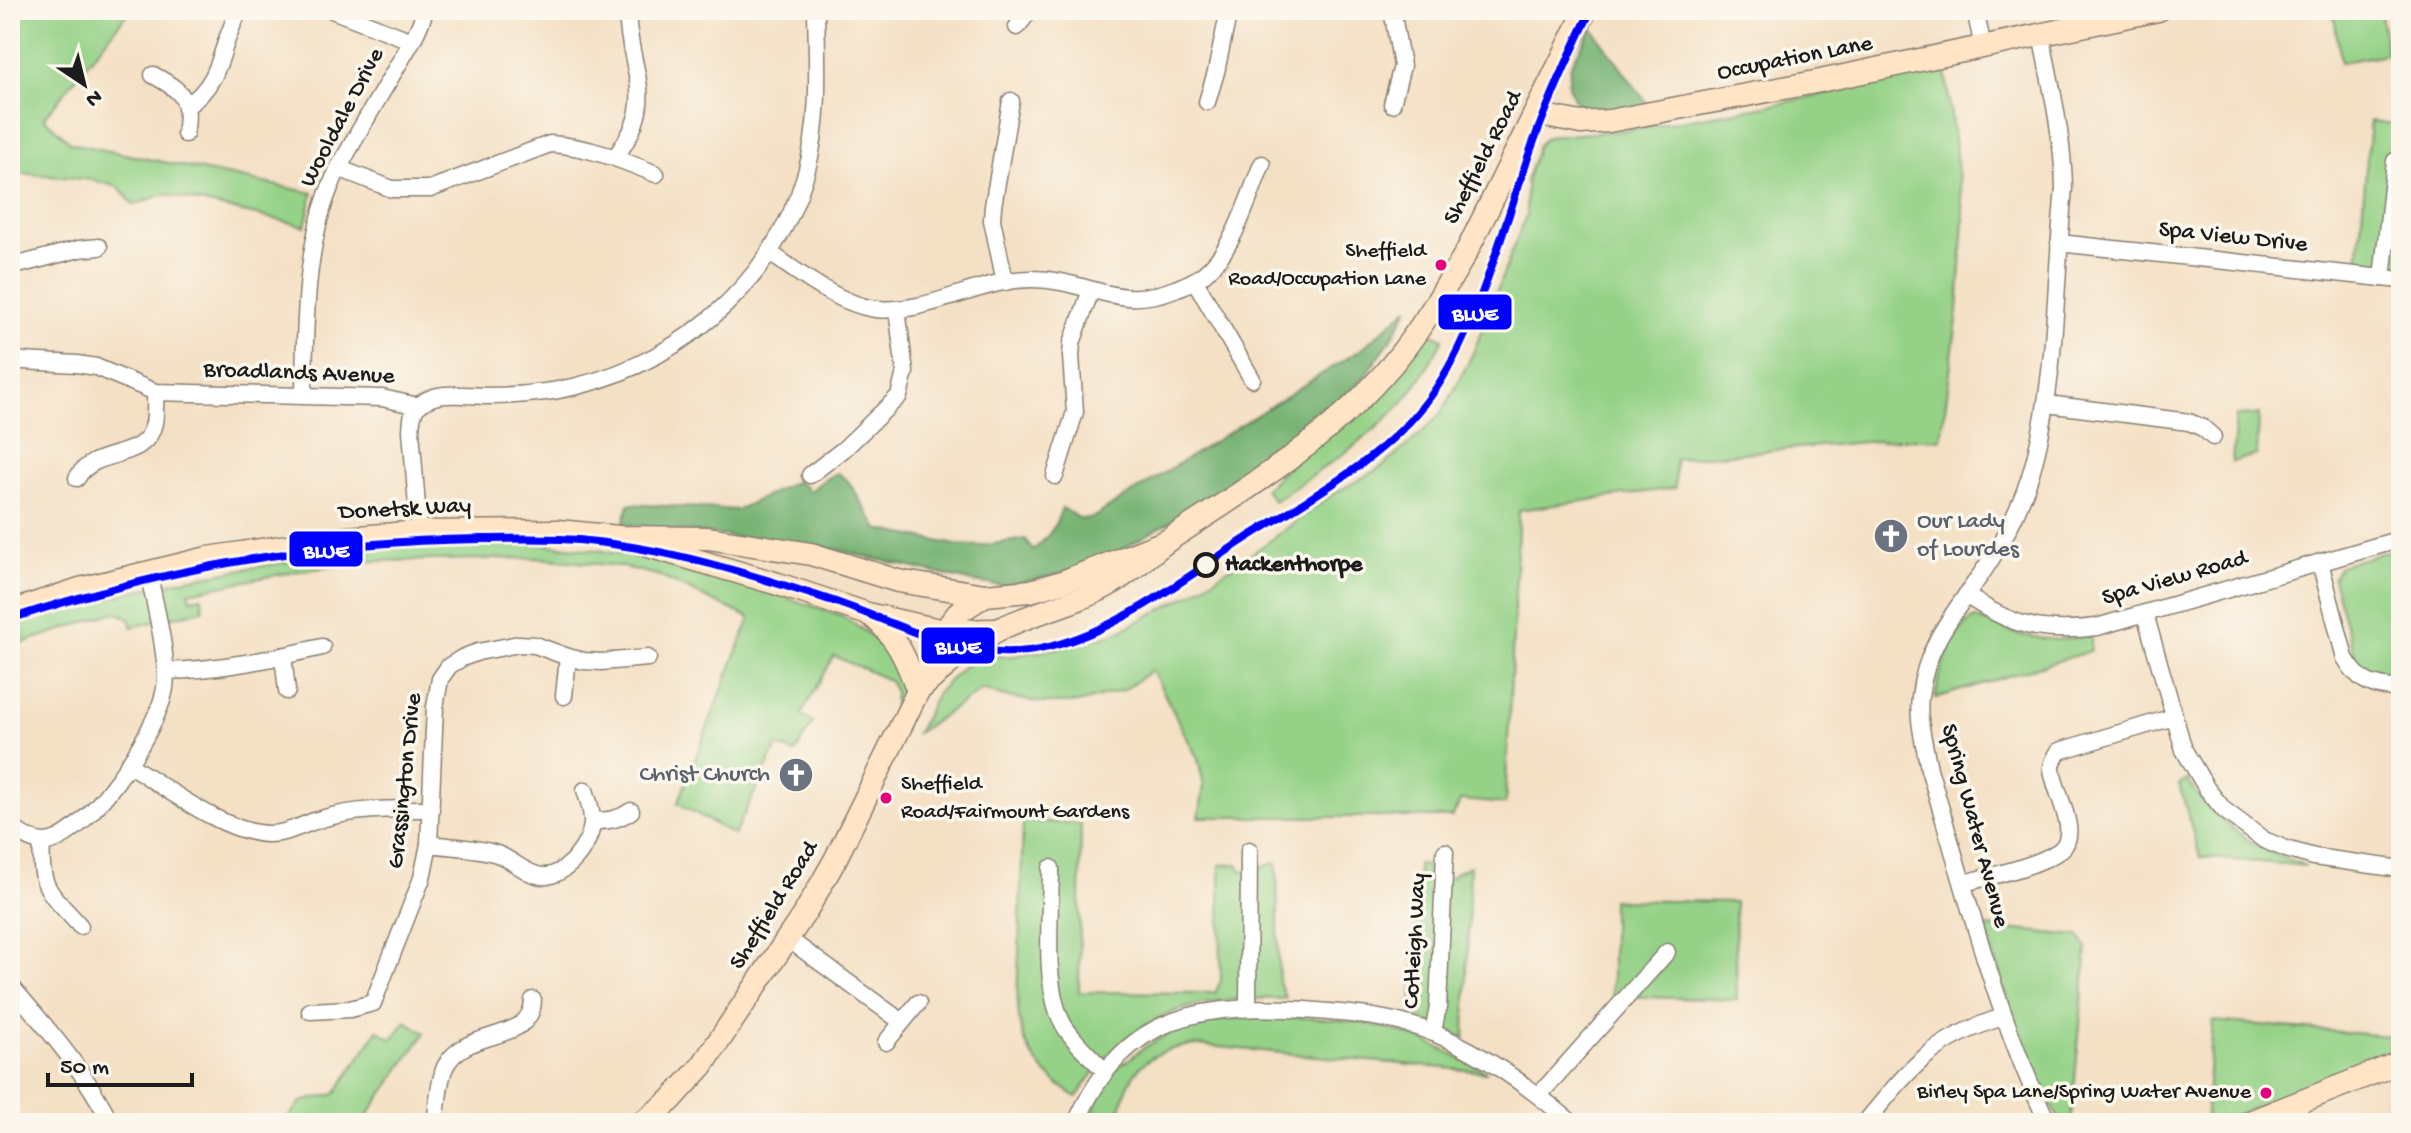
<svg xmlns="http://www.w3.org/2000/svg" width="2411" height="1133" viewBox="0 0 2411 1133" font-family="'Gochi Hand',sans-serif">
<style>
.green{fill:#95d287;stroke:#587752;stroke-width:2}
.forest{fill:#78b474;stroke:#4a6848;stroke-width:2}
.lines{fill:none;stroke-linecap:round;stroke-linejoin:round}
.street-casing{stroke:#887e70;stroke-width:19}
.secondary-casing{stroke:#887e70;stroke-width:25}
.street{stroke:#fff;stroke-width:16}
.secondary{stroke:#ffe4c6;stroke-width:22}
.tram-1-casing{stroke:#fbf7ec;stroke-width:14}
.tram-1{stroke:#00f;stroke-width:8}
.bus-dot{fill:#e5007d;stroke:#fbf7ec;stroke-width:3}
.stop-dot{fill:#fbf7ec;stroke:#1c1c1c;stroke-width:4}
.labels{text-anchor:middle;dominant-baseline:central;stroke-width:7;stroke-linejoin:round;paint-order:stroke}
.bus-label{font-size:22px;fill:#1c1c1c;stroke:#fbf7ec;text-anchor:end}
.street-label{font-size:24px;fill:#1c1c1c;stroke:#fbf7ec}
.worship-label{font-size:24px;fill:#5b616d;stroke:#fbf7ec;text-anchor:start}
.stop-label{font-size:24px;font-weight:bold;fill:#1c1c1c;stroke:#fbf7ec;text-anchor:start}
.line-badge{stroke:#fbf7ec;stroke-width:3}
.badge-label{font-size:22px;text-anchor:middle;font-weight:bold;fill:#fff}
</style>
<rect width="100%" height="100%" fill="#fbf7ec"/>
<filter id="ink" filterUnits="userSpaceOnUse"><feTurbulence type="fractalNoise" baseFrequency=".0125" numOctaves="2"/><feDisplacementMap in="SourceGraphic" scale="16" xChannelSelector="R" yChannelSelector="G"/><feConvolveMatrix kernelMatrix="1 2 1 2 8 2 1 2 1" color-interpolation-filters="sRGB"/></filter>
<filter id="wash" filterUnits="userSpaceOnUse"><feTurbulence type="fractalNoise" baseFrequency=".006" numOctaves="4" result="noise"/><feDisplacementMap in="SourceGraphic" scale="32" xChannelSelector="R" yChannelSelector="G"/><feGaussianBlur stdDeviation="1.8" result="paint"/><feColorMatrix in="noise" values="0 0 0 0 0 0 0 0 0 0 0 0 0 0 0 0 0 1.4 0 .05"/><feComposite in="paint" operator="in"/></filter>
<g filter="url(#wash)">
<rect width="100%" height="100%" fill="#f4e0c4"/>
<g class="green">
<polygon points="10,10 130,10 44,118 71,143 313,193 305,226 164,194 134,205 118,187 93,180 10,172"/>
<polygon points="2333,10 2380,10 2387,54 2341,62"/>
<polygon points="1945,67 1964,220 1958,312 1941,439 1898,439 1675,459 1675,488 1519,510 1505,804 1461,800 1452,817 1199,817 1204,786 1198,759 1152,670 1124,690 1078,703 1042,703 1001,696 983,689 917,733 937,693 965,665 986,656 1014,656 1064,647 1114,634 1191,594 1264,545 1333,494 1382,467 1416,438 1436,419 1448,402 1473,353 1526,215 1526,182 1538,145 1546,137 1627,130 1778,104"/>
<polygon points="2370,121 2401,125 2401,269 2358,264"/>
<path d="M1428,332L1443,339C1431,360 1419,384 1403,402C1367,442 1318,471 1274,501L1265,489Z"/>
<polygon points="2259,415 2257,455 2232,462 2236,416"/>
<polygon points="538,544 597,550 687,566 841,615 874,638 890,656 900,674 902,692 894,710 895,692 889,680 834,656 801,715 813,722 795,753 777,746 734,835 678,803 750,618 657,575 618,566 539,558 374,561 292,572 189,592 191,599 202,597 203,610 132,627 129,618 115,612 10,647 10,628 72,606 187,579 379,546"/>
<polygon points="2401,547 2401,683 2371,676 2356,661 2333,578 2339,566"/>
<path d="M1975,618L2020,635L2056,640L2091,636V651L1935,698C1939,672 1950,631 1975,618Z"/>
<path d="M2188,780C2196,800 2233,830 2252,842C2268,853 2289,859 2306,866L2200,857L2179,784Z"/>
<path d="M1023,821L1081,824L1079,992L1215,993L1221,981L1220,865L1238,864L1241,871C1255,872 1264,865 1277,863L1279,982L1286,999C1191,995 1129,1014 1077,1097C1053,1083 1029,1060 1022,1032C1015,1006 1018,978 1019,952C1020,908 1022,865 1023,821Z"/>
<polygon points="1418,864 1429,867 1435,877 1450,878 1457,872 1470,866 1465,1038 1412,1015"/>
<polygon points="1612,900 1735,902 1737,1000 1612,996"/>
<path d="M1985,927L2079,936L2087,948L2071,1123H2062C2022,1065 2006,994 1985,927Z"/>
<path d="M1268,1016C1304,1018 1343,1018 1379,1026C1418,1035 1452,1054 1487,1072L1197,1045C1146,1048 1124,1073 1119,1123H1089C1095,1107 1102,1086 1113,1072C1117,1067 1123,1064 1128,1060C1171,1023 1214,1019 1268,1016Z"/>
<polygon points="406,1021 425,1033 362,1123 291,1123 287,1119 301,1102 335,1094 378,1030 392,1039"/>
<polygon points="2213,1021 2388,1036 2398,1050 2215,1123 2205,1123"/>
</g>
<g class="forest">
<polygon points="1592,28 1649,106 1597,112 1577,104 1568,86 1571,64"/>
<path d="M1409,307L1393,336L1366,375L1325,415L1266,460L1168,523L1113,554L1076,571L1004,586L974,582L829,548L623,524L629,504L737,510L797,481L810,491L825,479L838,473L848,481L878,529L956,545L980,546L1025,539L1033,550C1049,538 1055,527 1062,508L1081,519L1092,518L1360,350Z"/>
</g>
</g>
<g filter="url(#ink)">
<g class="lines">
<g class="street-casing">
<g id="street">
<polyline points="332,10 412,41"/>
<polyline points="1975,10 1983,47"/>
<polyline points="1017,27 1030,10"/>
<path d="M2041,35C2051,86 2063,136 2064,188C2055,278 2057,371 2035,459C2025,497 2009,532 1988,564C1959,608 1926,641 1920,697C1917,720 1925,746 1929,769C1965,888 1994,1010 2048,1123"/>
<path d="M153,75C183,91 191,99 185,134"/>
<polyline points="1207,102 1216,72 1229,10"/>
<polyline points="1392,104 1402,66 1392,10"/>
<path d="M187,106C226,78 218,46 240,10"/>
<path d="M615,157C661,98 628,73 627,10"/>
<path d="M338,168L392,189H430L550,144C587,146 622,160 656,174"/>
<polyline points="2059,243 2401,280"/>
<path d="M769,252C798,273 841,305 876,309C930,314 979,279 1032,279C1088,279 1116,312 1175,289C1182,286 1191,283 1197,279C1232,257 1247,201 1262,164"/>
<polyline points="10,267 79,249 99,247"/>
<polyline points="2382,278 2395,161"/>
<polyline points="1195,281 1252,379"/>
<polyline points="1005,282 992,220 993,206 1011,101"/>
<polyline points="10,357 23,361 77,364 96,367 155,392 382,398 418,406"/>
<path d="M304,395C305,322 304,232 340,166C357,134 376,102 395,70C406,51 419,32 425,10"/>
<polyline points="2047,404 2189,422 2203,428 2213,437"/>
<polyline points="810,475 844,449 899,396 905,372 897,309"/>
<polyline points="1055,476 1075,412 1071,356 1072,343 1091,290"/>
<path d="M77,478C95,446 146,463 154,423C156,413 155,402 155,392"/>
<path d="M419,532L411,430C412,421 411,414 417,407C422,402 431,397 438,396C454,393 471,396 487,396C509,396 531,394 553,391C670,372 773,288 806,173C821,121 817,64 816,10"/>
<path d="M2320,562L2345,658C2360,684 2372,686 2401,689"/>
<path d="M1966,595C2011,626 2042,634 2097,627L2401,539"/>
<polyline points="2145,614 2184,750 2207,789 2224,810 2264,840 2286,849 2314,857 2401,869"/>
<polyline points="283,656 287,691"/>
<path d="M166,671C218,670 271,659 322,647"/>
<polyline points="564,696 568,657"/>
<path d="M128,764C165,787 226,834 269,834C288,834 303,824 321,819C357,808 394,809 431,809"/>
<path d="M593,821C607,821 618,820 631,811"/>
<path d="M10,827C20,833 31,842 44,842C86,841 156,731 164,693C171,666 154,601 148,571"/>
<path d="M42,842C39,890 50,892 80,926"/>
<path d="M429,844C451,847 476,847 497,854C512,859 525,874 542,876C566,878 593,843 592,820C592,810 588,799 585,790"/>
<path d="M1051,868C1051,913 1042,984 1063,1024C1073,1041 1091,1057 1105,1071"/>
<path d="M1964,883C1990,876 2038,866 2059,851C2083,834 2053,791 2052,768C2052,762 2056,756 2059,751L2174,717"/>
<polyline points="787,938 902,1022"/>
<path d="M10,985C48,1029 85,1071 111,1123"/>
<polyline points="1248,1007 1249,850"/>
<polyline points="310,1011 350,1009 373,1003 422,878 429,844 435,707 440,679 449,666 462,658 478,652 519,644 535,645 568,657 584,661 601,662 648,658"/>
<polyline points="1433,1032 1438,1007 1445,852"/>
<polyline points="886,1042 918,1003"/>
<polyline points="1539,1095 1667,952"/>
<path d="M435,1123C438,1106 438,1083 445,1067C465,1026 532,1045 533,1000"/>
<path d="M1076,1123C1125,1010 1206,1002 1317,1011C1357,1014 1398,1018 1436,1034C1486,1055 1531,1088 1572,1123"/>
<path d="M1865,1123C1910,1068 1932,1039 2003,1017"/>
</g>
</g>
<g class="secondary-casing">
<g id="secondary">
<polyline points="1535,114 1581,123 1609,121 1815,82 2158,10"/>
<polyline points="641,544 778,584 871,615 944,631 994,630"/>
<polyline points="10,612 80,589 208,558 335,539 419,532 558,531 619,537 708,538 811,554 898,581 985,595 1030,591 1062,582 1167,541"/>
<path d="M871,615C898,638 906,659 918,691"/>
<path d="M918,691C943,668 968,645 1000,629C1036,611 1077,604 1112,583C1133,571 1150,553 1170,539C1245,490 1321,444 1381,377C1415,340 1442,294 1467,251L1586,10"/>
<polyline points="641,1123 670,1101 702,1066 806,911 835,860 918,691 944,631 959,612 985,595"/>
<polyline points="2247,1123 2401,1062"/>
</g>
</g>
<use href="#street" class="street"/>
<use href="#secondary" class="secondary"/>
<g class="tram-1-casing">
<path id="tram-1" d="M10,619C165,568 317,541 480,539C516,539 551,537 587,541C671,549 753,575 833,601C904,625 972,667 1049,647C1123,628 1183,579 1245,539C1309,498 1384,460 1430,397C1475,335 1501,235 1526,163C1544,110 1567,60 1591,10"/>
</g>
<use href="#tram-1" class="tram-1"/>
</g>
</g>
<defs>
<g id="church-disc" transform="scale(1.8)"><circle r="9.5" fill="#6b7280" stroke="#fbf7ec"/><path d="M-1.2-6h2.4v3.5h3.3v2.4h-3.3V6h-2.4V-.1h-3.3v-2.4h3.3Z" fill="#fff"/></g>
</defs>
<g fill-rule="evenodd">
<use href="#church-disc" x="1891" y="536"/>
<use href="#church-disc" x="796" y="775"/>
</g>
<g class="bus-dot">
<circle cx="1441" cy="265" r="7"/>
<circle cx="886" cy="798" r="7"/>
<circle cx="2266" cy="1093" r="7"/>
</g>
<circle class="stop-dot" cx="1206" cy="565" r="11"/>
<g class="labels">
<g class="bus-label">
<text x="1426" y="252">Sheffield<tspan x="1426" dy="28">Road/Occupation Lane</tspan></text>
<text x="901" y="785" text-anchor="start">Sheffield<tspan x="901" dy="28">Road/Fairmount Gardens</tspan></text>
<text x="2251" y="1093">Birley Spa Lane/Spring Water Avenue</text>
</g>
<g class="street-label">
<text transform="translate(1795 59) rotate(-11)">Occupation Lane</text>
<text transform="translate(343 118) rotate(-62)">Wooldale Drive</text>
<text transform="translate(1484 158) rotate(-63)">Sheffield Road</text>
<text transform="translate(2233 238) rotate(6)">Spa View Drive</text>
<text transform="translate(299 374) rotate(2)">Broadlands Avenue</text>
<text transform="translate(405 510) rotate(-3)">Donetsk Way</text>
<text transform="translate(2175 579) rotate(-16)">Spa View Road</text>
<text transform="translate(406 781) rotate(-84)">Grassington Drive</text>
<text transform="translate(1974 826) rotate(75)">Spring Water Avenue</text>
<text transform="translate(775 906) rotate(-58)">Sheffield Road</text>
<text transform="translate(1416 941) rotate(-87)">Cotleigh Way</text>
</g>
<g class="worship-label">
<text x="1917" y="522">Our Lady<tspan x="1917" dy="28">of Lourdes</tspan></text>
<text x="770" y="775" text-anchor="end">Christ Church</text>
</g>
<g class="stop-label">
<text x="1225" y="565">Hackenthorpe</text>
</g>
</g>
<g class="line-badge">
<rect x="1437" y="293" width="76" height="38" rx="8" fill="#00f"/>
<rect x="288" y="530" width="76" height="38" rx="8" fill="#00f"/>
<rect x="920" y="626" width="76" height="39" rx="8" fill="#00f"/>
</g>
<g class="badge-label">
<text x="1475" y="320">BLUE</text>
<text x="326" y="557">BLUE</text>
<text x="958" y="653">BLUE</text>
</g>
<rect width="2411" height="1133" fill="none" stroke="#fbf7ec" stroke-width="40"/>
<g transform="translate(84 84) rotate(145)" stroke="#fbf7ec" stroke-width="6" paint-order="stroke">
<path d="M0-6L14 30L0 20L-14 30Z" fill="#1c1c1c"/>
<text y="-12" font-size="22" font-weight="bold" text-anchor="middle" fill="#1c1c1c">N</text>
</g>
<path d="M48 1073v12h144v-12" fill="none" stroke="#1c1c1c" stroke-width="4"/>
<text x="60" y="1073" font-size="24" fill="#1c1c1c" stroke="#fbf7ec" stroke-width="6" paint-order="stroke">50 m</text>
</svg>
